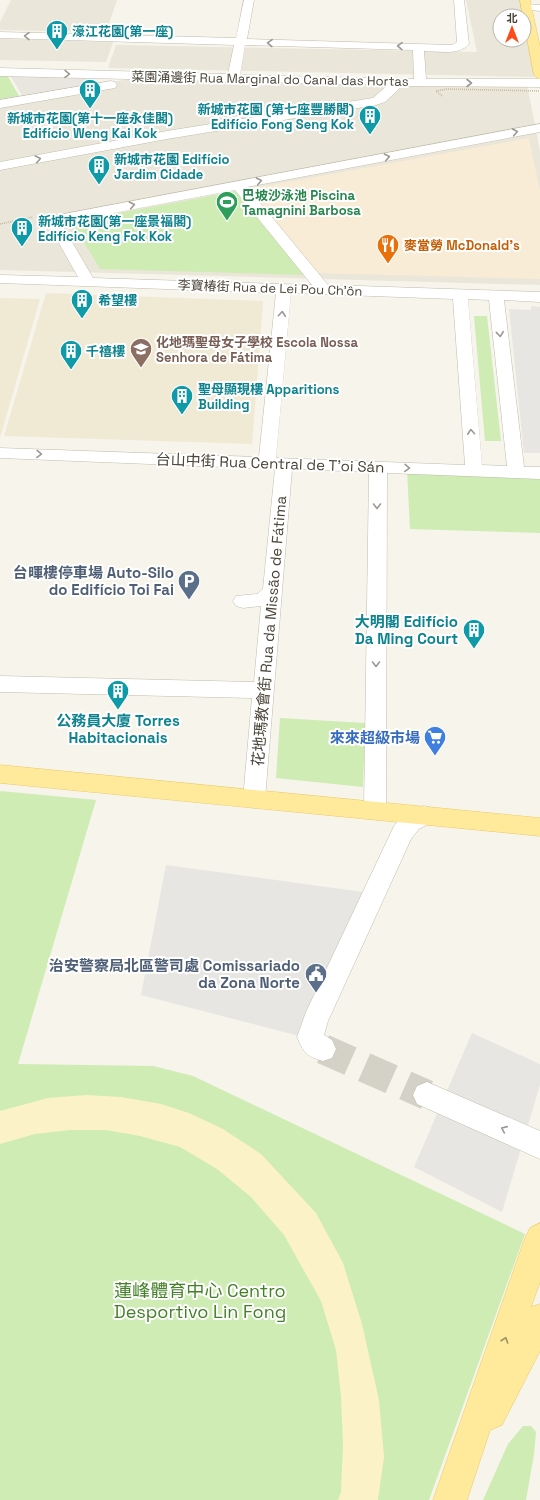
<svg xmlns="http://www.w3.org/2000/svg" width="540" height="1500" viewBox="0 0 540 1500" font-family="'Space Grotesk','Noto Sans SC',sans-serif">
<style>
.residential{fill:#eae6d9;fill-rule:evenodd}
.commercial{fill:#f8ecd6}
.industrial{fill:#e9e5df}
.education{fill:#f0ead5}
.green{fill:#ceecb3}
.sand{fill:#fbf3c7}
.parking{fill:#e8e6e2}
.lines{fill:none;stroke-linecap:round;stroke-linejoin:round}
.minor-tunnel-far1{stroke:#d4d1c7;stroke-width:24;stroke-dasharray:24 12;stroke-linecap:butt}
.minor-tunnel{stroke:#d4d1c7;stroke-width:30;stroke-dasharray:30 15;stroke-linecap:butt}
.minor-casing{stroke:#c2bcad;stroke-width:1}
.major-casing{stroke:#eacb65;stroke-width:1}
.path{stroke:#c5ba9d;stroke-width:1.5;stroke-dasharray:1 1;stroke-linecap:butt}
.minor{fill:#fff;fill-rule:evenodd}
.major{fill:#ffe99b;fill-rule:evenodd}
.path-bridge{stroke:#c5ba9d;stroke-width:1.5;stroke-dasharray:1 1;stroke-linecap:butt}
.oneway{stroke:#9c9992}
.oneway2{stroke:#9c8f65}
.labels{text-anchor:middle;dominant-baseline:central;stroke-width:4;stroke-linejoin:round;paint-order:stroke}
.far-culture-label{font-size:13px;font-weight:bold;fill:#0d838f;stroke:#fff;text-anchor:start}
.far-street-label{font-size:13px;fill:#4b4538;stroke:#fff}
.far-leisure-label{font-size:13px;font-weight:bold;fill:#27864d;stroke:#fff;text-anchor:start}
.far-food-label{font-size:13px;font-weight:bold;fill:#c56008;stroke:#fff;text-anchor:start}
.far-education-label{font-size:13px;font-weight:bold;fill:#785e54;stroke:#fff;text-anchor:start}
.street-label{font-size:15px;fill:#4b4538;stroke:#fff}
.service-label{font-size:15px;font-weight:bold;fill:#4e5e75;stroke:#fff;text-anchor:end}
.culture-label{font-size:15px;font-weight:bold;fill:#0d838f;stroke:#fff;text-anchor:end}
.shop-label{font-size:15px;font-weight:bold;fill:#366cbe;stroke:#fff;text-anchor:end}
.near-park-label{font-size:18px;fill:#438127;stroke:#fff}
</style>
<rect width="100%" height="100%" fill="#f6f4eb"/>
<g class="residential">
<polygon points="11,0 117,0 106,32 0,30 0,22"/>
<path d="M466,0H521L536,77L108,68L116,45L477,52ZM500,16H524V40H500Z"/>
<polygon points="0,39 6,39 113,42 106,62 0,60"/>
<polygon points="135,78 527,85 540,151 540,285 0,270 0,102"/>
</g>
<polygon class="commercial" points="529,138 540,191 540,279 315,273 248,189"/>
<polygon class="industrial" points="10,75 94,77 90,82 84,85 22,95"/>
<g class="education">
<polygon points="46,293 263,301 252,444 4,436"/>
<polygon points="0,298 40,299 0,438"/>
</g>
<g class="green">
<polygon points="0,75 7,75 19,96 0,99"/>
<polygon points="328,101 367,101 230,123"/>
<polygon points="238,191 305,275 100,269 72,222"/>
<polygon points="474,316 487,316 501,441 485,441"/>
<polygon points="407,470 540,475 540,533 410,529"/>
<polygon points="280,718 365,723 363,787 276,778"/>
<polygon points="0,791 96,800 18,1064 153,1066 193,1076 525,1234 429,1500 0,1500"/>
<polygon points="523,1426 531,1426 536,1432 534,1454 526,1500 483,1500 508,1444"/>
</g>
<polygon class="sand" points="86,1095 121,1097 161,1104 189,1113 223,1129 261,1154 316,1213 343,1263 362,1324 379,1400 384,1457 378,1500 338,1500 341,1492 343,1446 341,1396 336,1350 321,1301 284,1235 251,1197 217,1169 180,1147 140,1136 106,1130 70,1130 35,1134 0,1144 0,1111 48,1098"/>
<g class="parking">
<polygon points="531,306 540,307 540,453 524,453 509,309 531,310"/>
<polygon points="166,865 363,892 299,1036 141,995"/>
<polygon points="472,1033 540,1064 540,1085 502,1212 414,1167"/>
</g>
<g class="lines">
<polyline class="minor-tunnel-far1" points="323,1049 324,1050"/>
<polyline class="minor-tunnel" points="323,1049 427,1095"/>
<g class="minor-casing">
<g id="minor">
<path d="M244,0H254L247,39L452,45L457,42L454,0H464L469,44C459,56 437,51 424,51L426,79H540V87L402,86L385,102L376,105L167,139L0,170V162L167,131L373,98L388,85L0,76V68L228,74L234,45L0,38V32L236,38ZM245,45L413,50L414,79L240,75Z"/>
<polygon points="526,4 540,5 540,11 522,9 521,7"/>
<polygon points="111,81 115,82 117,85 115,88 0,108 0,100"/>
<path d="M540,124V132L247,187L328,285L540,292V302L504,300L524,467H540V479L387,473L386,810L383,817L375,819L367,817L364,810L369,472L292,469L265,799L262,805L254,808L246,805L243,799L252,698L0,692V676L254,682L261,606L243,608L236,606L233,601L236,596L257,594L263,589L275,469L0,458V448L259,457L276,293L0,283V275L78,277L46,220L48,217ZM235,190L312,285L93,278L61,223ZM291,293L453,299L465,465L276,458ZM468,299L489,300L507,466L482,465Z"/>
<path d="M424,806L432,808L435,815L432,822L419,829L411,839L328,1021L324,1035L332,1040L336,1049L332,1058L323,1061C306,1056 304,1053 297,1037L306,1012L394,826L403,815Z"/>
<polygon points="427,1082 540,1131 540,1159 417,1104 413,1095 417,1086"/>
</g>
</g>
<g class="major-casing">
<g id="major">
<polygon points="520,0 530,0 540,47 540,79 536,77 534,75"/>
<polygon points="0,765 540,818 540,836 0,783"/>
<polygon points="540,1223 540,1282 531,1307 540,1304 540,1351 502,1425 490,1430 467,1500 433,1500 525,1238 530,1228"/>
</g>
</g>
<polyline class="path" points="0,224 33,217"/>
<use href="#minor" class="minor"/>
<use href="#major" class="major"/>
<polyline class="path-bridge" points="442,96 436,91 447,89 540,91"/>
</g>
<defs><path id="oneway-chevron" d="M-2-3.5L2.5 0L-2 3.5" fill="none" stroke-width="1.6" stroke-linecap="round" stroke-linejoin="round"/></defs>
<g class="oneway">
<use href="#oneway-chevron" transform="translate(27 36) rotate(-179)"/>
<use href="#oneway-chevron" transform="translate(270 43) rotate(-178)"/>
<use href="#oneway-chevron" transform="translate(400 46) rotate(-179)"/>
<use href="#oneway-chevron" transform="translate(67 74) rotate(1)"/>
<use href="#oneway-chevron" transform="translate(469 83)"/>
<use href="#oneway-chevron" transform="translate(515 132) rotate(-11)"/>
<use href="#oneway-chevron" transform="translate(387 157) rotate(-11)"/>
<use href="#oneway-chevron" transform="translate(38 159) rotate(-11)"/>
<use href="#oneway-chevron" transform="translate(259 181) rotate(-11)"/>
<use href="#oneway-chevron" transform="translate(132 205) rotate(-11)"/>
<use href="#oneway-chevron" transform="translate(282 314) rotate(-85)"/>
<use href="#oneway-chevron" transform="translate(500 334) rotate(84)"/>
<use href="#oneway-chevron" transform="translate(471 432) rotate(-94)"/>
<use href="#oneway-chevron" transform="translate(39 454) rotate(2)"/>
<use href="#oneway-chevron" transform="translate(407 468) rotate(2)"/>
<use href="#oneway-chevron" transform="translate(377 506) rotate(90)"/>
<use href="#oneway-chevron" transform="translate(376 664) rotate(90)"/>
<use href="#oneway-chevron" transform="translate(504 1129) rotate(-156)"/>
</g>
<use class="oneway2" href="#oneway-chevron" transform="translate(505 1340) rotate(-71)"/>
<defs>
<g id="building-pin" transform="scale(1.15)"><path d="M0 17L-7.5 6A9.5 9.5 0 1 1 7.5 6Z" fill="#0f9aa8" stroke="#fff"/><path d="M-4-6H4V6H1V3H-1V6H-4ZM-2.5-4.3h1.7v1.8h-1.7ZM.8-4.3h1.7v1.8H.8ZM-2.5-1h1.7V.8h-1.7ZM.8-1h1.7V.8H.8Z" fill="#fff"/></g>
<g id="stadium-pin" transform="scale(1.15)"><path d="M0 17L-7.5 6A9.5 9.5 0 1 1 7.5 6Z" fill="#2e9e5b" stroke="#fff"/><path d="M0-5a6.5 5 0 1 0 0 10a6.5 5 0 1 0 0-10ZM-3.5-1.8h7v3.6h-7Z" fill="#fff"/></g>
<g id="restaurant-pin" transform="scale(1.15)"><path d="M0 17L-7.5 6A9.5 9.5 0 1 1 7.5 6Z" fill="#e8710a" stroke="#fff"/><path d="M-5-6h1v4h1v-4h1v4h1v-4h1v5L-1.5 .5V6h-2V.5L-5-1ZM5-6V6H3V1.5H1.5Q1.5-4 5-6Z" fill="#fff"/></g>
<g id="school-pin" transform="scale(1.15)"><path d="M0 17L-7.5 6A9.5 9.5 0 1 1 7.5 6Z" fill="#8d6e63" stroke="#fff"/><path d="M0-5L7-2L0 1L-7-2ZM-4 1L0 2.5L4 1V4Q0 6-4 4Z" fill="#fff"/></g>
<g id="parking-pin" transform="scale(1.15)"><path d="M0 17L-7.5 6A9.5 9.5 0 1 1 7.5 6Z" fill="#5c6f8a" stroke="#fff"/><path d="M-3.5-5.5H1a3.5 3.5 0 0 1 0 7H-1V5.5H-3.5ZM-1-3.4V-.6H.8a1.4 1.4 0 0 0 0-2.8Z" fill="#fff"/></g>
<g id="supermarket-pin" transform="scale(1.15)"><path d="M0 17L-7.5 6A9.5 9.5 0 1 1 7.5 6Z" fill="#3f7fe0" stroke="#fff"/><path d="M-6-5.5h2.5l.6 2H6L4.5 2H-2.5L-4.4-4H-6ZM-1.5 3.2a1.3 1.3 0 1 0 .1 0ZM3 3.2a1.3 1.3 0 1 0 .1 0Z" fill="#fff"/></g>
<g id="civic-pin" transform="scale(1.15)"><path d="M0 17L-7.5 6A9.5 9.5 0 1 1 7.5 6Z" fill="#5c6f8a" stroke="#fff"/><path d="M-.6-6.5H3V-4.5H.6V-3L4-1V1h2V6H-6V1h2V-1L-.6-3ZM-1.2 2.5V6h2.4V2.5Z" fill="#fff"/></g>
</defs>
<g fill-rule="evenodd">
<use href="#building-pin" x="57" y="31"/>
<use href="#building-pin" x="90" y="90"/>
<use href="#building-pin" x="370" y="116"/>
<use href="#building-pin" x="99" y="166"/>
<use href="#stadium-pin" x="227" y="202"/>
<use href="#building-pin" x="22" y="228"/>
<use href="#restaurant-pin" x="388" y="245"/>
<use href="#building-pin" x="82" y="300"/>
<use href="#school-pin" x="141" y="349"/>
<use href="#building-pin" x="71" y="351"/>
<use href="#building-pin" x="182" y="396"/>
<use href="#parking-pin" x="189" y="581"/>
<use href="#building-pin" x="474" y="630"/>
<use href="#building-pin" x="118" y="691"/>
<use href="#supermarket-pin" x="435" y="737"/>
<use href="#civic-pin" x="316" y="974"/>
</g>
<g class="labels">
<g class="far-culture-label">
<text x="72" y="31">濠江花園(第一座)</text>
<text x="354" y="109" text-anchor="end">新城市花園 (第七座豐勝閣)<tspan x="354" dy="15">Edifício Fong Seng Kok</tspan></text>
<text x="90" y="118" text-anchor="middle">新城市花園(第十一座永佳閣)<tspan x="90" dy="15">Edifício Weng Kai Kok</tspan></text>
<text x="114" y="159">新城市花園 Edifício<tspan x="114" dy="15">Jardim Cidade</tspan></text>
<text x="38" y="221">新城市花園(第一座景福閣)<tspan x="38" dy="15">Edifício Keng Fok Kok</tspan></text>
<text x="98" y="300">希望樓</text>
<text x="86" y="351">千禧樓</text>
<text x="198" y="389">聖母顯現樓 Apparitions<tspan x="198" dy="15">Building</tspan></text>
</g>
<g class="far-street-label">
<text transform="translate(270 79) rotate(1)">菜園涌邊街 Rua Marginal do Canal das Hortas</text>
<text transform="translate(270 288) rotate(2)">李寶椿街 Rua de Lei Pou Ch'ôn</text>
</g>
<g class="far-leisure-label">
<text x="242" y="195">巴坡沙泳池 Piscina<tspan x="242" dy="15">Tamagnini Barbosa</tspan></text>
</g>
<g class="far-food-label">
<text x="404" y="245">麥當勞 McDonald's</text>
</g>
<g class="far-education-label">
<text x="156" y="342">化地瑪聖母女子學校 Escola Nossa<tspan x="156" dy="15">Senhora de Fátima</tspan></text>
</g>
<g class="street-label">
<text transform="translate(270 463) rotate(2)">台山中街 Rua Central de T'oi Sán</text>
<text transform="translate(269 631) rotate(-85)">花地瑪教會街 Rua da Missão de Fátima</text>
</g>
<g class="service-label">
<text x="174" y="572">台暉樓停車場 Auto-Silo<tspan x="174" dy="17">do Edifício Toi Fai</tspan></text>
<text x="300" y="965">治安警察局北區警司處 Comissariado<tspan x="300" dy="17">da Zona Norte</tspan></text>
</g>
<g class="culture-label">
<text x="458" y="621">大明閣 Edifício<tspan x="458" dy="17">Da Ming Court</tspan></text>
<text x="118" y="720" text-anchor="middle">公務員大廈 Torres<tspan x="118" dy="17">Habitacionais</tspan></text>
</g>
<g class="shop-label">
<text x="420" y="737">來來超級市場</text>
</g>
<g class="near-park-label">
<text x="200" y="1290">蓮峰體育中心 Centro<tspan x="200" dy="21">Desportivo Lin Fong</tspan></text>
</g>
</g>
<g transform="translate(512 28)"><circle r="19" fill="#ffffff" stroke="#b7b5af"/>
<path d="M0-3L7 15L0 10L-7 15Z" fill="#ff4b19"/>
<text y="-6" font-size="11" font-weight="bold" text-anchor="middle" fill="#4b4538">北</text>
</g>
</svg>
